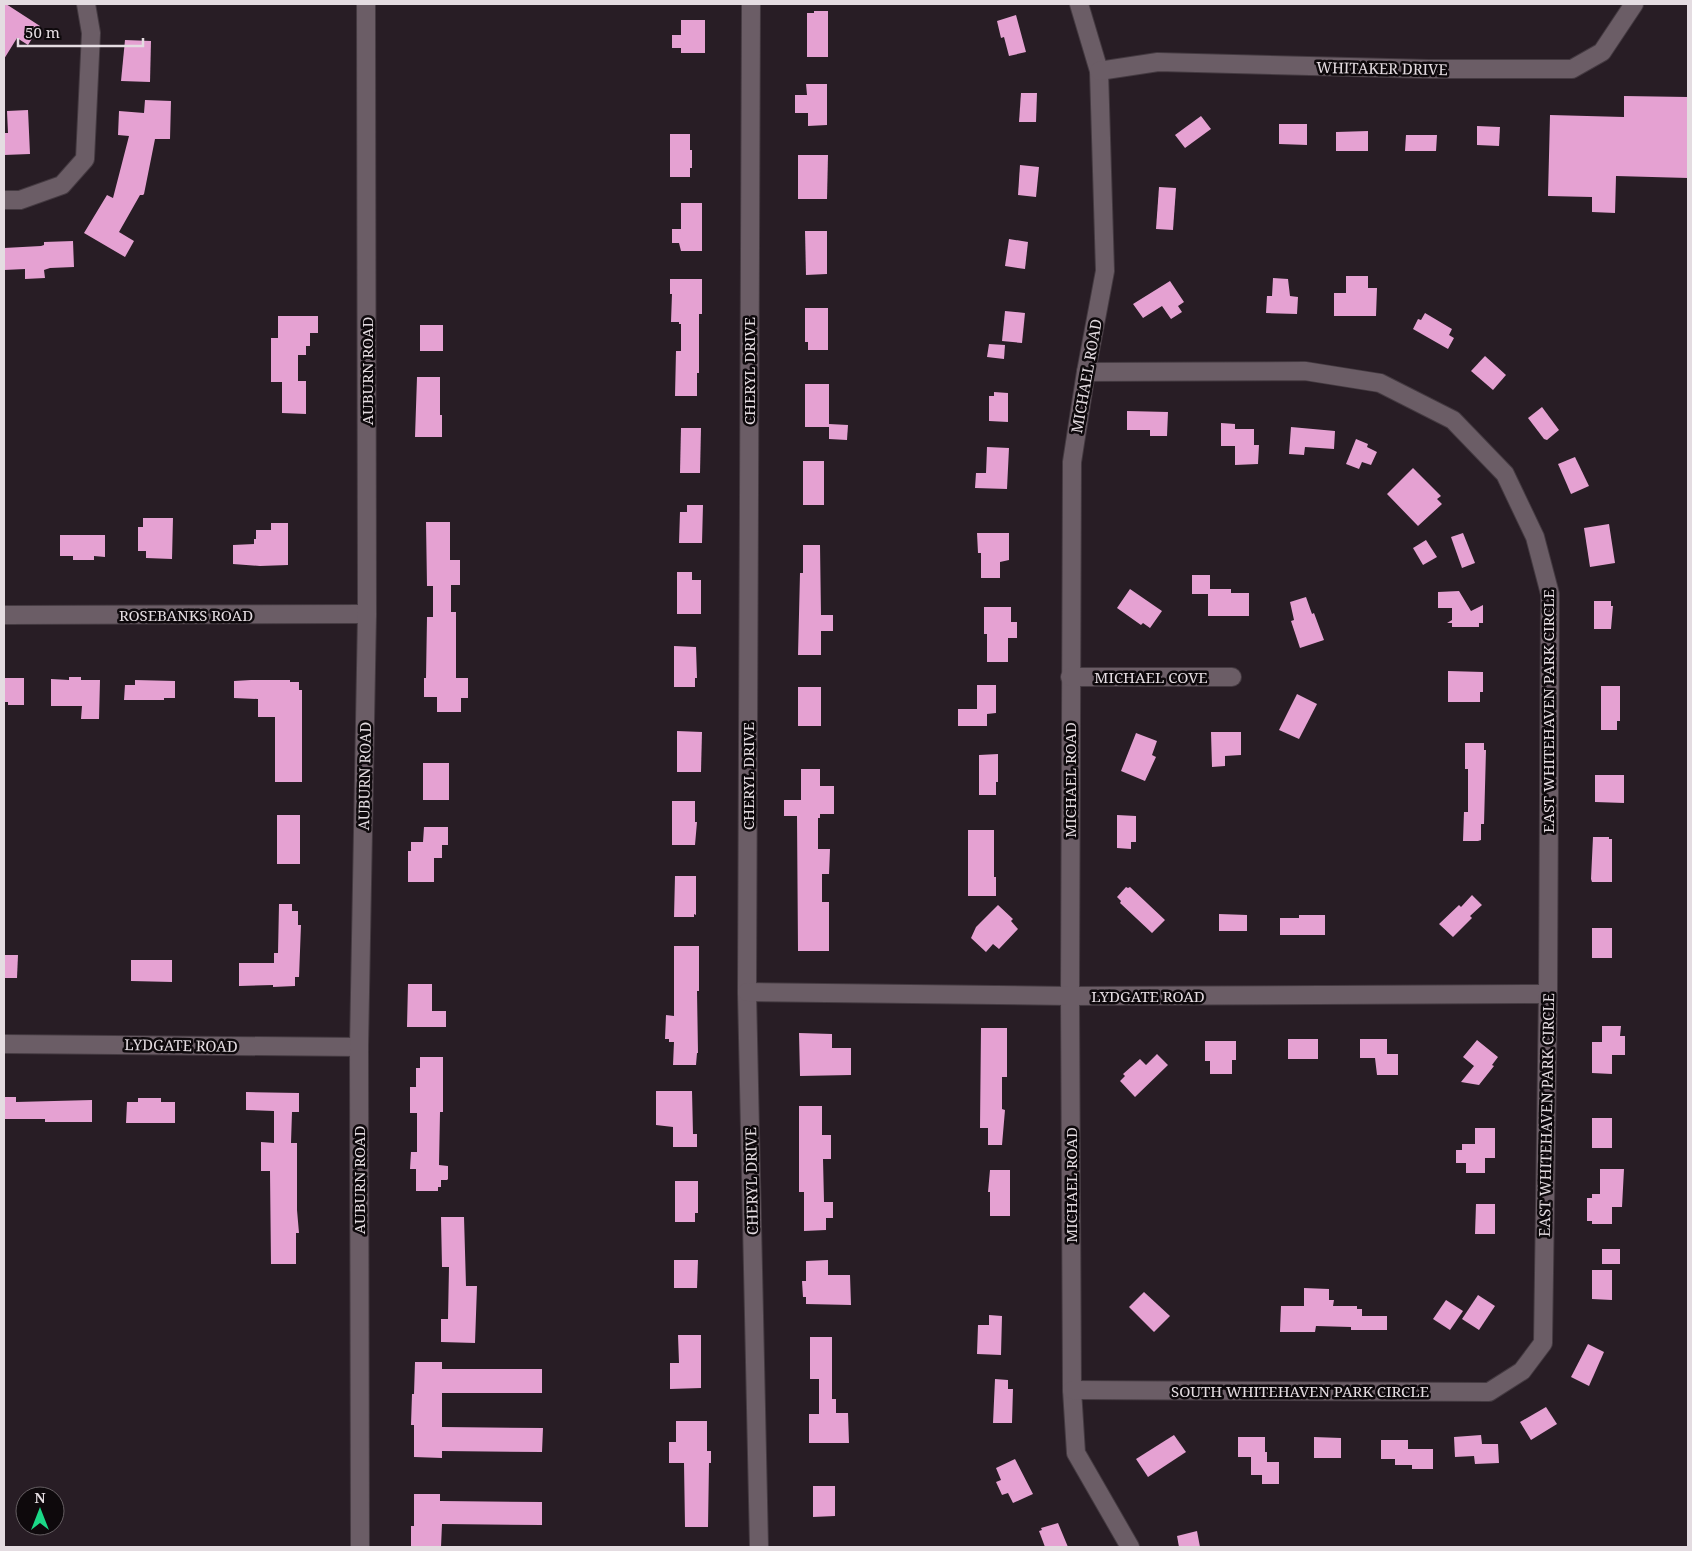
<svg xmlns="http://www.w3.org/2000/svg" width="1692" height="1551" viewBox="0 0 1692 1551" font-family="'Noto Serif',serif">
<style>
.building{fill:#e5a1d2}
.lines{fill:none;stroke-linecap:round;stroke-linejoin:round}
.minor-casing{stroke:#443a41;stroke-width:20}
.minor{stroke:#6b5d66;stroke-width:18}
.labels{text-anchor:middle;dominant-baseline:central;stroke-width:5;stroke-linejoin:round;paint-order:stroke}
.street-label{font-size:15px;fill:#e4dce1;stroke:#0e090c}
</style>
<rect width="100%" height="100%" fill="#281d25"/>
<g class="building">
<polygon points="4,4 6,4 40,26 28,45 17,38 4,59"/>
<polygon points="814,11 828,11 828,57 807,57 807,13 814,13"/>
<polygon points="1016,15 1026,52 1009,56 1004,37 1001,38 997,21"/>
<polygon points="681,20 705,20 705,53 681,53 681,48 672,48 672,35 681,35"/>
<polygon points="125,40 151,41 150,82 121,81"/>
<polygon points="806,84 827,84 827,125 808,126 808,113 795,113 795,95 807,95"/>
<polygon points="1021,93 1037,93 1036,122 1019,122"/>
<polygon points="1624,96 1688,97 1688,178 1616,176 1615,213 1592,212 1592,197 1548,196 1550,115 1624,117"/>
<polygon points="145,100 171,101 170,139 155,139 144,194 143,195 140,195 119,232 134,241 125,257 84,233 107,195 113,198 129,136 118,135 119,111 144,113"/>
<polygon points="28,110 30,154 4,155 4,133 8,133 7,111"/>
<polygon points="1201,116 1211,129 1185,148 1175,135"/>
<polygon points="1279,124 1307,124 1307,145 1279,144"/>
<polygon points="1477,126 1500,127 1499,146 1477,145"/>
<polygon points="1368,131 1368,151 1336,151 1336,132"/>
<polygon points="670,134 690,134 690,150 692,150 692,168 690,168 690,177 670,177"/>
<polygon points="1406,135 1437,135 1436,151 1405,151"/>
<polygon points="798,155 828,155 827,199 798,199"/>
<polygon points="1020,165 1039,167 1036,197 1018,195"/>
<polygon points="1159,187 1176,188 1173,230 1156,229"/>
<polygon points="681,203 702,203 702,251 681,251 679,243 672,243 672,229 681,229"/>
<polygon points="805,231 827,231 827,274 806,275"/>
<polygon points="1009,239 1028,242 1025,269 1005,266"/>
<polygon points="73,241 74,267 50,268 44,270 45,278 25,279 25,269 4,270 4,248 41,246 44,245 44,242"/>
<polygon points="1346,276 1368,276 1368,288 1377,288 1376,316 1334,316 1334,293 1346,293"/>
<polygon points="1273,278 1288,279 1290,296 1298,297 1297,314 1266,313 1267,296 1272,296"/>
<polygon points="670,279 702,279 702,314 699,314 699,373 697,373 697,396 675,396 676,351 681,351 681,324 679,324 679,322 671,322 672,294 670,294"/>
<polygon points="1170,281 1184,302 1178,306 1182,312 1171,319 1162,306 1143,318 1133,304"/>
<polygon points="805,308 828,308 828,350 808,350 808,342 805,342"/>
<polygon points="1005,311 1025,313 1022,343 1002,341"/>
<polygon points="1425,313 1452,329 1449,335 1454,338 1448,349 1413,329 1418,319 1421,320"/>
<polygon points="278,316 318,316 318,333 310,333 310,346 306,346 306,355 298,355 298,381 306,381 306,414 282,413 282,382 271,382 271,338 278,338"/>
<rect x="420" y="325" width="23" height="26"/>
<polygon points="989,344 1005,345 1004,359 987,357"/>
<polygon points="1485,356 1506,375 1493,390 1471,371"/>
<polygon points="417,377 440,377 440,415 442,415 442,437 415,437"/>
<rect x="805" y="384" width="24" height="43"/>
<polygon points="994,392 1008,393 1008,422 989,421 989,396 994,396"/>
<polygon points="1542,407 1559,430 1547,440 1544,439 1528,418"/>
<polygon points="1127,411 1168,412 1167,436 1150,436 1150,430 1127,430"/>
<polygon points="1221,423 1235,424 1235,429 1254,429 1254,445 1259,445 1258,464 1235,465 1235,446 1221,446"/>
<polygon points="829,424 848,425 847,440 829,439"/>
<polygon points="1291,427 1335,431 1334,449 1305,447 1304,455 1289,454"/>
<polygon points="681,428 701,428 700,473 680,473"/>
<polygon points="1356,439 1368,444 1367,447 1377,452 1371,465 1362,462 1359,469 1346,464"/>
<polygon points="987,447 1009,448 1007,489 975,488 976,473 986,473"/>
<polygon points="1575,457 1589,486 1571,494 1558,464"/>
<rect x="803" y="461" width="21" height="44"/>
<polygon points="1413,468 1441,496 1437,499 1442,504 1418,526 1387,494"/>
<polygon points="687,505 703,505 702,543 679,543 680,512 687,512"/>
<polygon points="143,518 173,518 172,559 146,558 146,551 138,551 138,527 143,527"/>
<polygon points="426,522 450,522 450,560 460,560 460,585 451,585 451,612 456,612 456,678 468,678 468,698 461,698 461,712 437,712 437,697 424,697 424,678 426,678 427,617 433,617 433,586 427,586"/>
<polygon points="271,523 288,523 288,565 260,566 233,564 233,545 254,544 254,539 256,539 256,530 271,530"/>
<polygon points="1609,524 1615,563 1590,567 1584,528"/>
<polygon points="977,533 1009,533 1009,560 1000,562 1000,578 981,578 981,553 978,553"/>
<polygon points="1463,533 1475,563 1462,568 1451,537"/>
<polygon points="60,535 105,535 105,557 94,556 94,560 73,560 73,556 60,556"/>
<polygon points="1426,540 1437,557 1423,565 1413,548"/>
<polygon points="803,545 820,545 821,615 833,615 833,631 821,631 821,655 798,655 800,573 803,573"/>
<polygon points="677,572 692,572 692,580 701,580 701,614 677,614"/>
<polygon points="1192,575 1210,575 1210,589 1231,589 1231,593 1249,593 1249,616 1208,616 1208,594 1192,594"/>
<polygon points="1130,589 1162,611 1150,628 1143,623 1141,625 1117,608"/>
<polygon points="1459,591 1471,611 1483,605 1483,623 1479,623 1479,627 1452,627 1452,623 1447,623 1452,620 1452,608 1438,608 1438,592"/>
<polygon points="1306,597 1312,614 1314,613 1324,640 1300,648 1291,621 1294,620 1290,602"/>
<polygon points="1594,601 1611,601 1611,606 1613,606 1611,629 1594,629"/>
<polygon points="984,607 1011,607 1011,622 1017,622 1017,638 1008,638 1008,662 987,662 987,634 984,634"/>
<polygon points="674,646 696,647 697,678 695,678 695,687 674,687"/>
<polygon points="1448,671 1483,672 1483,692 1480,692 1480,702 1448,702"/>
<polygon points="69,677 81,677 81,680 100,680 99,719 81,719 82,706 51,706 51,679 69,680"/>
<polygon points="4,678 24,678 24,705 8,705 8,702 4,702"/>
<polygon points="135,680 175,681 175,698 164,698 164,700 124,700 125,685 135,685"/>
<polygon points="251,680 290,680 290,682 299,682 299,690 302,690 302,782 275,782 275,717 258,717 258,699 234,698 234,681"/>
<polygon points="977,685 996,685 996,713 987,714 987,726 958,726 958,709 977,709"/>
<polygon points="1601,686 1620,686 1620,721 1617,721 1617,730 1601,730"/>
<rect x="798" y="687" width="23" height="39"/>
<polygon points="1297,694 1317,704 1299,739 1279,730"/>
<polygon points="677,731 702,732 701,772 677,772"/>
<polygon points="1211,732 1241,732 1241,755 1225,756 1225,766 1212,767"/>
<polygon points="1136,733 1157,741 1152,755 1156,757 1145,781 1121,771"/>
<polygon points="1465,743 1484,743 1484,750 1486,750 1484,824 1481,824 1481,840 1478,841 1463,841 1464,812 1468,812 1468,769 1465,769"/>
<polygon points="998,754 998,782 996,782 996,795 979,795 979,755"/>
<rect x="423" y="763" width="26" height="37"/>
<polygon points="801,769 820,769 820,786 834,786 834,814 820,814 820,818 818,818 818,849 830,849 829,874 822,874 822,902 829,902 829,951 798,951 797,816 784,816 784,800 801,800"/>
<polygon points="1595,775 1624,775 1624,803 1595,802"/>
<polygon points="672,801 695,801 695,822 697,822 695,845 672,845"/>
<rect x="277" y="815" width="23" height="49"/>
<polygon points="1117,815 1136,816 1136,842 1131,842 1131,849 1117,848"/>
<polygon points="424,827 448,827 448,845 442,845 442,858 434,858 434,882 408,882 408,851 411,851 411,842 423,842"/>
<polygon points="968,830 994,830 994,877 996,877 996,896 968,896"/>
<polygon points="1593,837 1609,837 1609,839 1612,839 1612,882 1592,882 1591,879"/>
<polygon points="675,876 696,876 696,915 694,914 694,917 674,917"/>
<polygon points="1126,887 1128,888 1130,887 1165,920 1152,933 1120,903 1121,901 1117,897"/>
<polygon points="1472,895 1482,905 1470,916 1472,918 1453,937 1439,924 1459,905 1461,907"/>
<polygon points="279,904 292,904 292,911 298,911 298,925 301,925 299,977 295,977 295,986 273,987 273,985 239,986 239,963 274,963 274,953 278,953"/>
<polygon points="998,905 1013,919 1011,921 1018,929 999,949 993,944 986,952 971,938 976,927"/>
<polygon points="1219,914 1247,915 1247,931 1219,931"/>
<polygon points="1299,915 1325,915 1325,935 1280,935 1280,918 1299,918"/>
<rect x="1592" y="928" width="20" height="30"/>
<polygon points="674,946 699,946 699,991 697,991 698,1053 697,1053 696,1065 673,1065 674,1042 669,1042 669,1039 665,1039 666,1015 674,1016"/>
<polygon points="4,955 18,955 17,978 4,978"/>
<polygon points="131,960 172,960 172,982 131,981"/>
<polygon points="408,984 432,984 432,1011 446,1011 446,1027 407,1027"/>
<polygon points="1602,1026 1621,1026 1620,1036 1625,1036 1625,1055 1612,1055 1612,1074 1592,1073 1592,1042 1602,1042"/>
<polygon points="981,1028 1007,1028 1007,1077 1002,1077 1002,1109 1005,1110 1002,1145 988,1145 988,1128 980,1128"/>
<polygon points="799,1033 832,1034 832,1048 851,1048 851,1075 800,1076"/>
<rect x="1288" y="1039" width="30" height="20"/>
<polygon points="1360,1039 1387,1039 1387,1054 1398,1054 1398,1075 1377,1075 1375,1058 1360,1058"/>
<polygon points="1477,1040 1498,1057 1492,1065 1494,1066 1479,1085 1461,1082 1474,1066 1463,1057"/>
<polygon points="1205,1041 1236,1041 1236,1060 1232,1060 1232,1074 1210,1074 1210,1061 1205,1061"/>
<polygon points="1157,1054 1168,1065 1135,1097 1120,1081 1125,1076 1123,1074 1140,1059 1146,1065"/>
<polygon points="420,1057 443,1057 443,1112 440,1112 439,1165 448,1166 448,1179 447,1180 441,1180 441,1187 438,1187 438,1191 416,1191 416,1169 410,1169 411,1152 417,1152 417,1113 410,1113 410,1087 416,1087 416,1068 420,1068"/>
<polygon points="656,1091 692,1091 693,1134 697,1134 697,1147 673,1147 673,1127 656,1125"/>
<polygon points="246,1092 299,1093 299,1112 292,1112 291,1143 297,1143 297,1210 299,1233 296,1233 296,1264 271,1264 270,1171 261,1171 261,1142 274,1143 274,1111 246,1110"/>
<polygon points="4,1097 16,1097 16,1102 92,1100 92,1122 45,1122 45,1119 4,1119"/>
<polygon points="138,1098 161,1098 161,1102 175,1102 175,1123 126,1123 127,1102 138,1102"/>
<polygon points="799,1106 822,1106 822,1135 831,1135 831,1159 823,1159 824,1202 833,1202 833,1218 826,1218 826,1230 804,1231 804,1192 799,1192"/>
<rect x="1592" y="1118" width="20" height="30"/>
<polygon points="1475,1128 1495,1128 1495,1158 1485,1158 1485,1173 1466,1173 1466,1163 1456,1163 1456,1150 1462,1150 1462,1144 1475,1144"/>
<polygon points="1600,1169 1624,1169 1622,1207 1612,1207 1612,1224 1592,1224 1592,1221 1587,1221 1587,1198 1592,1198 1592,1194 1600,1194"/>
<polygon points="990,1170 1010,1170 1010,1216 990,1216 990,1192 988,1192"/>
<polygon points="675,1181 698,1181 698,1213 695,1213 695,1222 675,1222"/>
<polygon points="1476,1204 1495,1204 1495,1234 1475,1234"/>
<polygon points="441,1217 464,1217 466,1286 477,1286 475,1343 441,1342 441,1319 448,1319 449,1267 442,1267"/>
<rect x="1602" y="1249" width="18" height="15"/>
<polygon points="674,1260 698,1260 697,1288 674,1288"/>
<polygon points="828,1260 828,1275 850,1275 851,1305 806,1304 806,1297 803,1297 802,1281 806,1281 806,1261"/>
<polygon points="1592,1270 1612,1270 1612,1300 1592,1299"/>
<polygon points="1304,1288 1329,1289 1329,1300 1334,1300 1333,1306 1357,1306 1357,1309 1362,1309 1362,1316 1387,1316 1387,1330 1351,1330 1351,1327 1316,1326 1315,1332 1280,1332 1281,1306 1304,1306"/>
<polygon points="1144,1292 1170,1316 1154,1332 1129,1307"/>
<polygon points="1478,1295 1495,1306 1479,1330 1462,1319"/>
<polygon points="1446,1300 1463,1311 1450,1330 1433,1319"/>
<polygon points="989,1315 1002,1316 1001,1355 977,1354 978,1325 989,1325"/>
<polygon points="678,1335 701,1335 701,1388 670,1389 670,1363 679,1363"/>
<polygon points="810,1337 832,1337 832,1399 836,1399 836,1413 848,1413 849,1443 809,1443 809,1414 819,1414 819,1379 810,1379"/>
<polygon points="1588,1344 1604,1352 1589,1386 1571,1377"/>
<polygon points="415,1362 442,1362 442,1369 542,1369 542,1393 442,1393 442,1427 543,1428 542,1452 442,1451 442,1458 414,1457 414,1425 411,1425 412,1394 414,1394"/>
<polygon points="995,1379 1008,1380 1008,1389 1013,1389 1012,1423 993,1423"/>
<polygon points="1546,1407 1557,1424 1531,1440 1520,1422"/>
<polygon points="676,1421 707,1421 707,1451 711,1451 711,1463 709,1463 708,1527 685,1527 684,1463 669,1463 669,1442 676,1442"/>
<polygon points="1174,1435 1186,1452 1148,1477 1136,1459"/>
<polygon points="1481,1435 1482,1444 1498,1444 1499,1463 1475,1464 1474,1456 1455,1457 1454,1437"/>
<polygon points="1238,1437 1265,1437 1265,1452 1267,1452 1267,1462 1279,1462 1279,1484 1262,1484 1262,1475 1251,1475 1251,1457 1238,1457"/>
<polygon points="1314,1437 1341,1438 1341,1458 1314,1458"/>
<polygon points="1381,1440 1408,1440 1408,1449 1433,1449 1433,1469 1412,1469 1412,1465 1395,1465 1395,1459 1381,1459"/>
<polygon points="1015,1459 1033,1494 1013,1503 1008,1493 1002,1495 996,1482 1001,1480 996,1468"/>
<polygon points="813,1486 835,1486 835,1516 813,1517"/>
<polygon points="414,1494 440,1494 440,1501 542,1502 542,1525 442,1524 441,1547 411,1547 411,1526 414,1526"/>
<polygon points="1058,1523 1068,1547 1045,1547 1039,1531 1042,1530 1041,1528"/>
<polygon points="1197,1531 1200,1547 1179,1547 1177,1536"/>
</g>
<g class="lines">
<g class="minor-casing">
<g id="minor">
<polyline points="751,4 747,992 759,1547"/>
<polyline points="1079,4 1099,71 1105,271 1086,372 1072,462 1070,996 1072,1390 1076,1453 1130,1547"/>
<polyline points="1099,71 1158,62 1429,69 1572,69 1602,52 1634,4"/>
<polyline points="4,200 20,200 62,185 85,159 91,33 86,4"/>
<polyline points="4,615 367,614"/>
<polyline points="1070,677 1232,677"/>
<polyline points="747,992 1070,996 1548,994"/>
<polyline points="4,1044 359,1047"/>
<polyline points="1072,1390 1489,1392 1522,1371 1543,1343 1548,994 1550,594 1535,537 1505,474 1453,420 1380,383 1305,371 1086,372"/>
<polyline points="360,1547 359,1047 367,614 366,4"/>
</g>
</g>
<use href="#minor" class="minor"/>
</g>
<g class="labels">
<g class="street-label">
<text transform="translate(1382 68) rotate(1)">WHITAKER DRIVE</text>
<text transform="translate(367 371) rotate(-90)">AUBURN ROAD</text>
<text transform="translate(749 371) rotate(-90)">CHERYL DRIVE</text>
<text transform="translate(1086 376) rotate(-80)">MICHAEL ROAD</text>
<text x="186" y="615">ROSEBANKS ROAD</text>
<text x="1151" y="677">MICHAEL COVE</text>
<text transform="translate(1548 711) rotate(-90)">EAST WHITEHAVEN PARK CIRCLE</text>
<text transform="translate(364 776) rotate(-89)">AUBURN ROAD</text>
<text transform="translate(748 776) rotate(-90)">CHERYL DRIVE</text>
<text transform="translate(1070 780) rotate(-90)">MICHAEL ROAD</text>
<text x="1148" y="996">LYDGATE ROAD</text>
<text transform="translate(181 1045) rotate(1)">LYDGATE ROAD</text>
<text transform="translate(1546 1115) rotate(-89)">EAST WHITEHAVEN PARK CIRCLE</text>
<text transform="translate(359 1180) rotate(-90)">AUBURN ROAD</text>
<text transform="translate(751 1181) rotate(-91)">CHERYL DRIVE</text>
<text transform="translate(1071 1185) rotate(-90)">MICHAEL ROAD</text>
<text x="1300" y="1391">SOUTH WHITEHAVEN PARK CIRCLE</text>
</g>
</g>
<rect width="1692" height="1551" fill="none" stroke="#e4dce1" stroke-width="10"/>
<g transform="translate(40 1511)"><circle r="24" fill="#0e090c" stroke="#645d61"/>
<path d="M0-4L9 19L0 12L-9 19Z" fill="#1bd988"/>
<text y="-8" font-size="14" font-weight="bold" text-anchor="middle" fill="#e4dce1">N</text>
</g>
<path d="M18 38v8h125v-8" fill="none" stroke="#e4dce1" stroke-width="2.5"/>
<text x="25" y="38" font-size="15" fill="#e4dce1" stroke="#0e090c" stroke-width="4" paint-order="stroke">50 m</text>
</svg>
